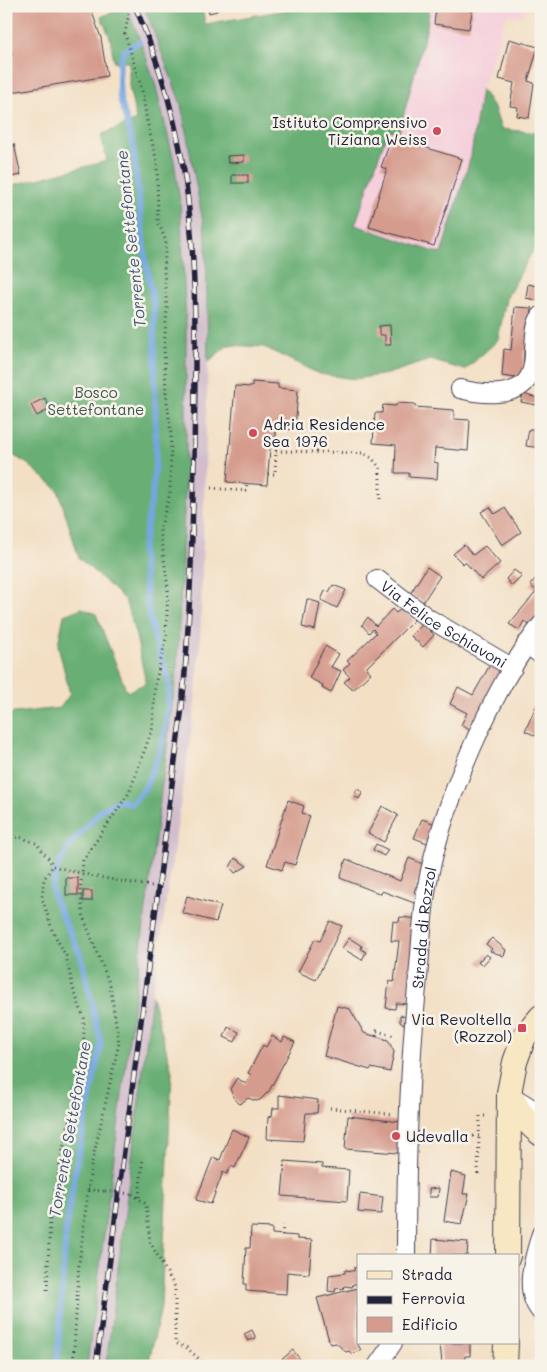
<svg xmlns="http://www.w3.org/2000/svg" width="547" height="1372" viewBox="0 0 547 1372" font-family="Mali,sans-serif">
<style>
.built{fill:#f5cfdb}
.industrial{fill:#d1bdcc}
.forest{fill:#69af74;stroke:#466858}
.lines{fill:none;stroke-linecap:round;stroke-linejoin:round}
.stream{stroke:#74a6e0;stroke-width:6}
.building{fill:#d59b8d}
.street-casing{stroke:#413e50;stroke-width:20}
.secondary-casing{stroke:#413e50;stroke-width:26}
.path{stroke:#413e50;stroke-width:3;stroke-dasharray:1 4;stroke-linecap:butt}
.street{stroke:#fff;stroke-width:18}
.secondary{stroke:#f7e8c3;stroke-width:24}
.rail-casing{stroke:#22223b;stroke-width:5.5}
.rail{stroke:#f7f3e8;stroke-width:4;stroke-dasharray:11;stroke-linecap:butt}
.path-bridge{stroke:#413e50;stroke-width:3;stroke-dasharray:1 4;stroke-linecap:butt}
.poi-dot{fill:#d1495b;stroke:#f7f3e8;stroke-width:2}
.labels{text-anchor:middle;dominant-baseline:central;stroke-width:5;stroke-linejoin:round;paint-order:stroke}
.poi-label{font-size:15px;fill:#22223b;stroke:#f7f3e8;text-anchor:end}
.park-label{font-size:15px;fill:#3f5552;stroke:#f7f3e8}
.street-label{font-size:15px;fill:#22223b;stroke:#f7f3e8}
.water-label{font-size:16px;font-style:italic;fill:#43577d;stroke:#f7f3e8}
</style>
<rect width="100%" height="100%" fill="#f7f3e8"/>
<filter id="ink" filterUnits="userSpaceOnUse"><feTurbulence type="fractalNoise" baseFrequency=".02" numOctaves="2"/><feDisplacementMap in="SourceGraphic" scale="10" xChannelSelector="R" yChannelSelector="G"/><feConvolveMatrix kernelMatrix="1 2 1 2 8 2 1 2 1" color-interpolation-filters="sRGB"/></filter>
<filter id="wash" filterUnits="userSpaceOnUse"><feTurbulence type="fractalNoise" baseFrequency=".0096" numOctaves="4" result="noise"/><feDisplacementMap in="SourceGraphic" scale="20" xChannelSelector="R" yChannelSelector="G"/><feGaussianBlur stdDeviation="1.12" result="paint"/><feColorMatrix in="noise" values="0 0 0 0 0 0 0 0 0 0 0 0 0 0 0 0 0 1.4 0 .05"/><feComposite in="paint" operator="in"/></filter>
<g filter="url(#wash)">
<rect width="100%" height="100%" fill="#f3dfc4"/>
<polygon class="built" points="430,6 527,6 523,16 506,15 495,53 481,89 471,156 441,254 355,225 388,130 399,132 427,27"/>
<polygon class="industrial" points="126,6 144,6 181,104 206,238 208,362 200,645 194,713 152,996 106,1366 87,1366 177,668 186,469 186,323 180,202 174,161 137,32"/>
<g class="forest">
<polygon points="144,6 202,6 205,24 310,6 430,6 427,27 399,132 388,130 355,225 441,254 471,156 481,89 494,108 501,129 539,133 541,236 506,299 498,340 465,370 430,360 387,374 355,379 319,374 264,347 228,345 208,362 206,238 181,104"/>
<polygon points="126,7 137,32 155,83 174,161 180,202 186,323 186,469 177,668 87,1366 6,1366 6,714 60,708 70,694 58,645 64,615 82,608 96,614 127,692 146,683 136,636 125,600 79,558 58,490 28,464 11,454 6,457 6,187 107,161 101,135 136,120 129,86 129,62 114,62 110,37 101,17"/>
<polygon points="152,996 172,1072 161,1307 148,1366 106,1366"/>
</g>
<g class="lines">
<polyline class="stream" points="57,1366 66,1227 77,1161 101,1043 81,956 55,901 52,888 59,863 70,845 102,809 121,800 131,804 145,788 160,751 166,724 169,690 168,678 155,640 148,611 142,552 152,496 156,454 154,306 145,258 133,144 120,98 119,81 120,61 124,51 139,42"/>
</g>
<g id="blocks">
<g class="building">
<polygon points="6,6 90,6 101,38 107,76 6,93 6,56 12,55 6,22"/>
<polygon points="208,6 216,6 217,11 209,13"/>
<polygon points="441,6 473,6 469,29 434,24 436,9 441,10"/>
<polygon points="509,39 538,47 528,81 534,83 529,118 517,116 518,107 510,106 514,83 499,79"/>
<polygon points="392,137 462,159 434,246 369,227 387,169 381,167"/>
<polygon points="14,144 21,175 6,178 6,146"/>
<polygon points="244,155 244,162 228,163 227,156"/>
<rect x="232" y="175" width="16" height="8"/>
<polygon points="528,284 541,287 541,301 526,298"/>
<polygon points="515,307 532,308 529,351 524,351 523,379 502,376 504,349 511,350"/>
<polygon points="390,325 391,345 385,345 385,335 379,335 379,326"/>
<polygon points="252,382 278,384 278,388 298,390 295,430 276,428 276,437 271,437 267,485 227,482 235,386 252,387"/>
<polygon points="523,394 541,399 541,406 521,402"/>
<polygon points="45,398 50,409 37,416 31,405"/>
<polygon points="397,403 415,404 415,407 454,410 454,419 470,420 468,451 435,448 434,462 438,463 437,479 409,477 409,473 395,473 396,445 373,443 375,413 382,413 383,405 396,406"/>
<polygon points="536,421 541,422 541,448 526,446 529,429 534,429"/>
<polygon points="490,507 495,514 505,508 521,532 502,545 481,512"/>
<polygon points="464,545 473,555 485,546 500,563 481,580 465,562 463,564 453,554"/>
<polygon points="427,567 440,576 423,602 410,594"/>
<polygon points="514,570 522,576 512,586 506,579"/>
<polygon points="537,577 541,580 541,614 530,626 524,621 519,630 509,624 537,591 530,585"/>
<polygon points="333,585 346,590 337,608 321,600 325,591 329,592"/>
<polygon points="307,599 320,603 315,630 302,627"/>
<polygon points="402,608 414,620 366,668 371,673 353,690 344,682 350,677 343,670 350,663 347,661 376,633 373,629 369,633 362,625 368,617 376,626 392,609 396,613"/>
<polygon points="423,624 434,635 423,647 411,636"/>
<polygon points="325,646 339,654 331,667 341,671 331,693 322,688 323,685 309,678"/>
<polygon points="491,663 506,670 475,733 461,725 467,713 450,704 458,687 473,695"/>
<polygon points="541,695 541,738 525,731"/>
<polygon points="357,789 363,792 359,799 354,795"/>
<polygon points="288,800 304,806 302,813 310,816 295,865 285,862 282,870 267,865"/>
<polygon points="382,806 398,815 384,842 368,833"/>
<polygon points="422,819 438,825 430,844 414,838"/>
<polygon points="376,844 388,850 384,856 373,850"/>
<polygon points="235,858 247,866 235,873 230,867"/>
<polygon points="409,858 425,865 414,892 421,895 417,904 382,891 381,894 340,878 346,859 400,881"/>
<rect x="66" y="878" width="12" height="17"/>
<rect x="83" y="891" width="9" height="10"/>
<polygon points="187,896 221,906 216,922 182,913"/>
<polygon points="400,917 419,919 408,1004 396,1003 395,1009 386,1008 389,981 394,982 399,941 391,941 393,921 399,922"/>
<polygon points="330,921 342,926 316,980 298,972 315,939 320,941"/>
<polygon points="349,938 362,946 361,949 366,952 362,960 342,948"/>
<polygon points="492,938 506,950 504,956 490,951 492,949 486,944"/>
<polygon points="486,954 490,957 482,966 478,962"/>
<polygon points="337,1006 350,1009 364,1033 388,1040 394,1052 390,1072 371,1068 370,1070 324,1056"/>
<polygon points="400,1015 411,1019 409,1029 400,1022"/>
<polygon points="228,1027 239,1032 235,1042 224,1037"/>
<polygon points="272,1036 282,1042 284,1037 295,1042 269,1091 260,1100 256,1101 248,1098 240,1104 235,1100 230,1089 237,1078 246,1084 251,1075 248,1073 263,1045 266,1047"/>
<polygon points="279,1095 318,1100 317,1113 306,1113 303,1141 267,1139 268,1117 272,1116 273,1108 279,1108"/>
<polygon points="348,1116 401,1122 398,1153 345,1149"/>
<polygon points="232,1129 249,1137 235,1168 231,1166 227,1174 223,1172 211,1204 196,1200 213,1157 220,1160"/>
<polygon points="285,1161 322,1164 322,1168 349,1170 347,1201 282,1196"/>
<polygon points="451,1172 466,1176 463,1194 469,1194 462,1224 444,1221"/>
<polygon points="439,1188 438,1197 429,1197 429,1189"/>
<polygon points="360,1194 383,1197 381,1214 358,1212"/>
<polygon points="251,1227 272,1228 272,1234 297,1236 297,1239 312,1240 309,1274 287,1272 286,1294 246,1291 246,1284 244,1284 246,1248 250,1248"/>
<polygon points="433,1239 468,1242 467,1256 432,1256"/>
<polygon points="355,1267 358,1268 358,1284 353,1284 352,1287 344,1286 343,1289 336,1288 335,1292 328,1291 329,1275 345,1273 345,1270 354,1271"/>
<polygon points="358,1288 357,1343 361,1350 352,1354 349,1351 346,1352 336,1343 330,1344 317,1298"/>
<polygon points="252,1330 256,1338 248,1341 244,1334"/>
<polygon points="440,1343 470,1343 470,1356 465,1356 464,1365 442,1364"/>
<polygon points="293,1350 305,1366 274,1366"/>
<polygon points="196,1360 203,1366 192,1366"/>
<polygon points="245,1361 249,1366 239,1366"/>
</g>
</g>
</g>
<g filter="url(#ink)">
<use href="#blocks" fill-opacity="0" stroke="#413e50" stroke-width="1"/>
<g class="lines">
<g class="street-casing">
<g id="street">
<path d="M460,389C480,394 517,399 529,377C533,370 534,358 534,350C535,339 534,325 541,316"/>
<path id="s1" d="M377,579L428,618L513,668"/>
<polyline points="526,644 541,655"/>
<polyline points="515,1098 541,1114"/>
<path d="M541,1234C534,1257 522,1292 541,1312"/>
<path id="s2" d="M406,1256C406,1163 409,1069 418,977C421,947 422,916 427,886C441,808 492,688 541,625"/>
<polyline points="377,1366 393,1343"/>
</g>
</g>
<g class="secondary-casing">
<g id="secondary">
<path d="M510,1094C518,1111 526,1122 541,1134"/>
<polyline points="508,1256 509,1093 515,1062 524,1037 541,1017"/>
<polyline points="505,1366 506,1343"/>
</g>
</g>
<g class="path">
<polyline points="268,474 275,474 276,451 362,453 372,458 380,468 380,500"/>
<polyline points="211,488 246,491 247,483"/>
<path d="M6,837H20L38,844C42,853 49,857 53,866"/>
<path d="M53,866C88,876 123,882 159,887"/>
<polyline points="376,1036 377,1031 395,1036"/>
<polyline points="330,1108 391,1114"/>
<polyline points="427,1140 430,1140 430,1136 479,1136 480,1116 486,1116"/>
<polyline points="478,1174 479,1136"/>
<polyline points="88,1190 105,1191"/>
<polyline points="132,1194 146,1204 150,1242 175,1287 175,1343 187,1348 207,1366"/>
<polyline points="139,1197 143,1157"/>
<polyline points="282,1235 283,1225"/>
<polyline points="47,1290 50,1219 66,1133 79,1088 84,1051 84,1018 73,988 66,956 52,930 42,897 44,879 53,866"/>
<polyline points="536,1329 537,1366"/>
<polyline points="73,1366 79,1264 91,1167 119,1043 110,985 84,919 80,890 82,875 83,860 129,793 153,727 155,685 166,638 168,588 160,530 170,493 171,435 166,392 164,348 167,308 164,271 166,241 158,222 157,162 147,121 142,90 125,34 130,6"/>
<polyline points="329,1366 331,1365"/>
</g>
<use href="#street" class="street"/>
<use href="#secondary" class="secondary"/>
<g class="rail-casing">
<path id="rail" d="M96,1366L182,707C190,625 192,543 194,461C195,371 198,281 187,192C179,129 160,64 135,6"/>
</g>
<use href="#rail" class="rail"/>
<polyline class="path-bridge" points="105,1191 132,1194"/>
</g>
</g>
<g class="poi-dot">
<circle cx="437" cy="131" r="5"/>
<circle cx="253" cy="433" r="5"/>
<rect x="517" y="1023" width="10" height="10" rx="2.5"/>
<circle cx="396" cy="1136" r="5"/>
</g>
<g class="labels">
<g class="poi-label">
<text x="427" y="122">Istituto Comprensivo<tspan x="427" dy="17">Tiziana Weiss</tspan></text>
<text x="263" y="424" text-anchor="start">Adria Residence<tspan x="263" dy="17">Sea 1976</tspan></text>
<text x="512" y="1019">Via Revoltella<tspan x="512" dy="17">(Rozzol)</tspan></text>
<text x="406" y="1136" text-anchor="start">Udevalla</text>
</g>
<g class="park-label">
<text x="96" y="392">Bosco<tspan x="96" dy="17">Settefontane</tspan></text>
</g>
<g class="street-label">
<text stroke="none"><textPath href="#s1" startOffset="81">Via Felice Schiavoni</textPath></text>
<text stroke="none"><textPath href="#s2" startOffset="329">Strada di Rozzol</textPath></text>
</g>
<g class="water-label">
<text transform="translate(130 239) rotate(-96)">Torrente Settefontane</text>
<text transform="translate(69 1129) rotate(-80)">Torrente Settefontane</text>
</g>
</g>
<rect width="547" height="1372" fill="none" stroke="#f7f3e8" stroke-width="25"/>
<rect x="357" y="1254" width="162" height="90" fill="#f7f3e8" stroke="#a29fa3"/>
<rect x="367" y="1271" width="25" height="8" fill="#f7e8c3" stroke="#a29fa3"/>
<text x="402" y="1280" font-size="15" fill="#22223b">Strada</text>
<rect x="367" y="1296" width="25" height="8" fill="#22223b" stroke="#a29fa3"/>
<text x="402" y="1304" font-size="15" fill="#22223b">Ferrovia</text>
<rect x="367" y="1317" width="25" height="15" fill="#d59b8d" stroke="#a29fa3"/>
<text x="402" y="1330" font-size="15" fill="#22223b">Edificio</text>
</svg>
